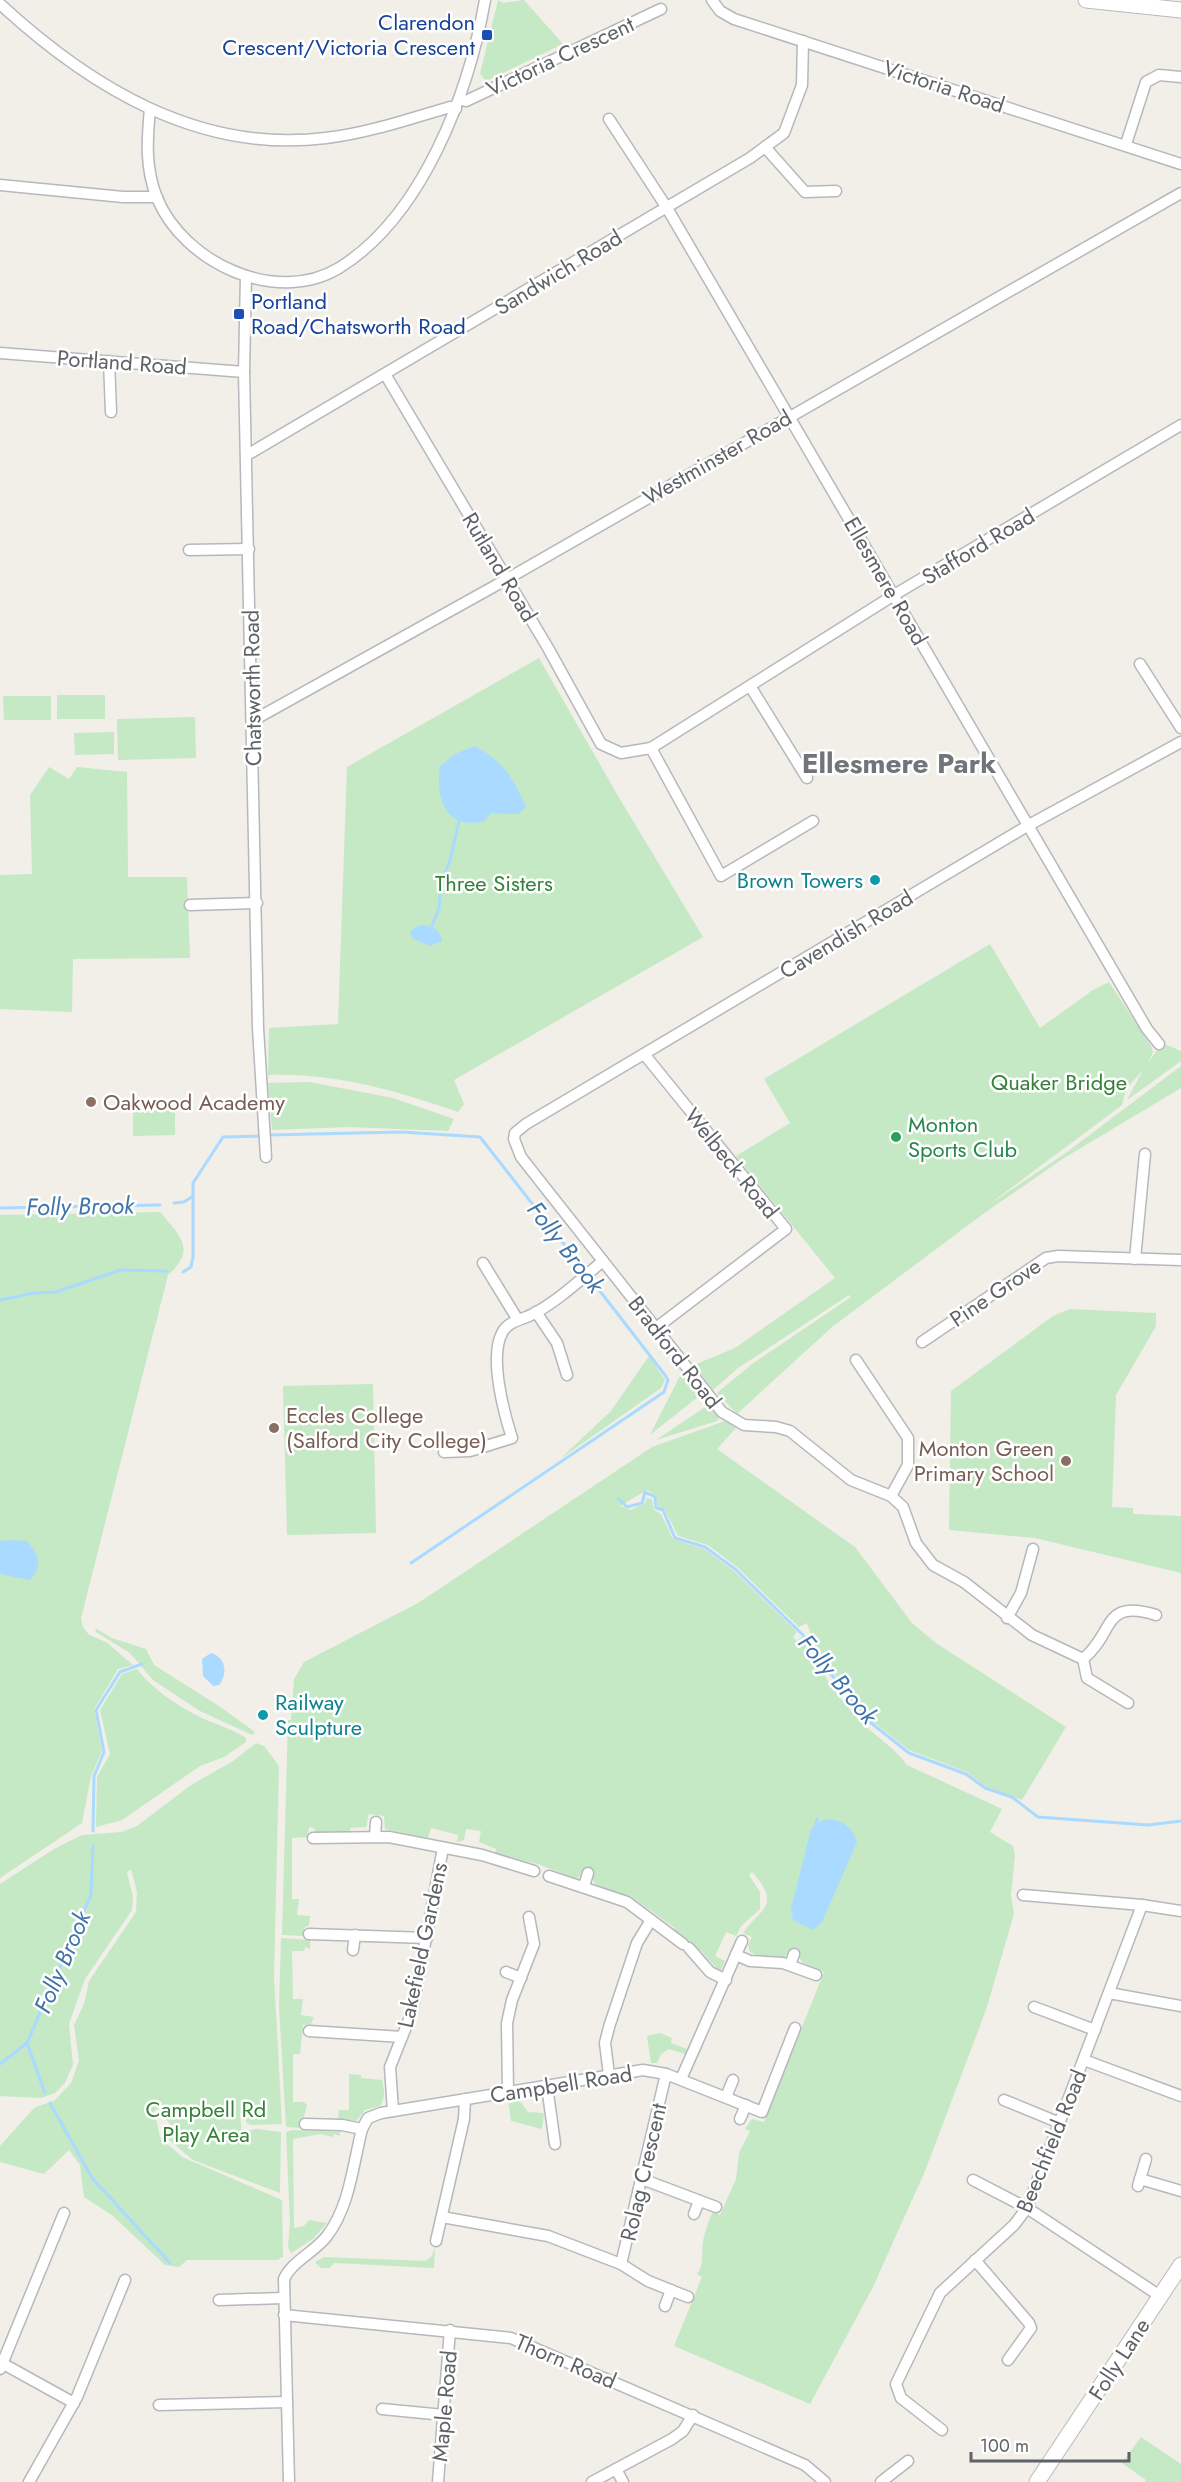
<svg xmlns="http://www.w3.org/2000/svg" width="1181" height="2482" viewBox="0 0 1181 2482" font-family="Jost,sans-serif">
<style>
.green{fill:#c5e8c5}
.water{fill:#aadaff}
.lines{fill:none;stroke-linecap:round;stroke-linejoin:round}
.stream{stroke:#aadaff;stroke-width:3}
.street-casing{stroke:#b5b8bc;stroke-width:13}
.secondary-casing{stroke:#b6babf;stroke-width:17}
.street{stroke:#fff;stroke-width:10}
.secondary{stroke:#fff;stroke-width:15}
.transit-dot{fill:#1a4fb4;stroke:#fff;stroke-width:2}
.culture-dot{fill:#0f9aa8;stroke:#fff;stroke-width:2}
.education-dot{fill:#8d6e63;stroke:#fff;stroke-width:2}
.leisure-dot{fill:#2e9e5b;stroke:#fff;stroke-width:2}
.labels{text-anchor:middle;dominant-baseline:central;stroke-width:5;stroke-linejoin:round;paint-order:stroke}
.transit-label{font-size:22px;fill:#164399;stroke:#fff;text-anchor:end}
.street-label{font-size:22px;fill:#5f6368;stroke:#fff}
.culture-label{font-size:22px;fill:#0d838f;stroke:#fff;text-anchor:end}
.park-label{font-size:22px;fill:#348238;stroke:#fff}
.education-label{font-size:22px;fill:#785e54;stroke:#fff;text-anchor:start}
.leisure-label{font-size:22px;fill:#27864d;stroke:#fff;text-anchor:start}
.water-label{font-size:24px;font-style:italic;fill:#4174aa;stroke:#fff}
.district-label{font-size:28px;font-weight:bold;fill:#70757a;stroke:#fff}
</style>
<rect width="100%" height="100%" fill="#f1efe8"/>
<g class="green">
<polygon points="498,0 503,3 524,0 563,44 486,81 480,74"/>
<path d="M539,658L618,796L703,937L454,1080L464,1104L458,1112C393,1090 337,1073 268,1075L269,1028L338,1024L347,767Z"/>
<rect x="57" y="695" width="48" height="24"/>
<polygon points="3,696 51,696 51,720 4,720"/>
<polygon points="195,717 196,758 118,760 117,719"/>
<polygon points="114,732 114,754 75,755 74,733"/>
<polygon points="49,767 69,779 77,767 127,772 128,877 187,877 190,958 73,959 72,1012 0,1009 0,875 32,874 30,795"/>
<polygon points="990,944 1040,1028 1093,990 1109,982 1151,1046 1153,1052 1148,1063 1162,1043 1181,1051 1181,1061 1127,1100 1143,1070 1126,1089 1122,1105 987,1206 1063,1155 1181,1066 1181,1088 1064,1158 983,1214 832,1327 737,1414 717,1393 752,1364 851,1297 849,1295 738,1368 713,1390 694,1365 735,1348 835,1278 736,1156 790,1123 764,1079"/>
<polygon points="309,1082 393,1098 454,1119 448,1131 349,1127 272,1130 268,1083"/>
<polygon points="175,1110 175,1135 133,1136 133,1111"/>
<path d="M160,1212C180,1236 197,1249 168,1275L81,1618L83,1627L89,1635L106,1642L133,1665L118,1669L94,1709L102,1751L91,1776L82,1823L0,1878V1215Z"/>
<polygon points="1070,1309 1156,1313 1156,1326 1116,1395 1112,1507 1133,1508 1133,1514 1181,1516 1181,1573 1035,1538 949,1530 951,1391 1053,1316"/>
<polygon points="649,1356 665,1380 661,1388 560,1459 611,1411"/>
<polygon points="682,1372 699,1396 650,1435"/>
<polygon points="373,1384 376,1533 287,1535 283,1386"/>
<polygon points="708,1405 719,1418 717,1421 656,1440"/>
<path d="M725,1421L736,1428L717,1449L855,1547L912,1623L936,1643L1066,1727L1022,1800L986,1787L967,1772L909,1750L862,1713L815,1647L807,1623L799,1627L737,1567L708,1545L678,1536L665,1510L658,1507L656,1496L647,1490L620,1506L631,1510L646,1502L645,1498L652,1499L654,1510L661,1514L673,1539L704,1549L734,1571L797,1632L793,1637L797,1641L801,1637C818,1665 834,1693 857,1718C872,1734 896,1748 907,1765L1002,1809L990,1832L1013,1846L1015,1855L1011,1895L1014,1914L986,2010L925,2171L873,2287L810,2404L674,2346L702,2277L697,2274C705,2264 701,2253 703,2241C705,2232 709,2219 713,2212L720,2215L736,2179L739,2153L750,2131L745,2129L752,2119L764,2122L824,1972C812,1967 797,1966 799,1950L791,1948L785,1957L758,1956L750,1952L748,1945L752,1937L743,1933C760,1908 783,1907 752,1872L749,1875L760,1892V1909L741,1926L736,1936L726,1932L715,1956L725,1961L720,1972L701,1951L673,1931L675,1928L629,1895L627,1897L596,1885L592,1878L593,1871L585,1869L577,1879L538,1864L495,1855L496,1849L479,1842L481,1831L466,1829L464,1840L457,1842L458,1835L431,1828L428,1838L385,1829L384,1816L369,1814L366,1827L350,1828V1834L315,1833L314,1828L309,1827L307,1837L292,1838V1899H299L297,1915L310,1916L309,1925L304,1928V1936L282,1935L288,1720H291L294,1679L304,1662L418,1603L652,1447Z"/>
<polygon points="95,1628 112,1638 146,1649 154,1665 219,1706 255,1732 252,1735 200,1711 168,1690 153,1680 130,1653 96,1632"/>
<path d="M137,1669C152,1689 179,1707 202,1718C217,1725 232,1729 246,1738V1742L224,1757L200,1766L122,1820L96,1827L97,1777L110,1754L100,1710L122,1674Z"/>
<path d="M256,1743L264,1746L279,1766L274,1976L282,2124L250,2125L246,2122V2112L240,2113L242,2137H246L247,2131L256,2129L281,2132L280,2193L193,2160L168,2139C175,2119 166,2125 160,2109L154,2110L160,2137L182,2157L282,2200L283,2257L277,2260H187L179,2267L165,2265L113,2216L84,2197L80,2165L69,2150L44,2174L0,2162V2146L34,2108L55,2100L71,2083L79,2061L74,2025L84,2004L89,1981L136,1912L137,1892L131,1869L127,1872L133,1897L132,1910L85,1979L69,2024L73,2065L65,2083L55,2093L41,2098L0,2096V1884L54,1849L82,1835L121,1832L137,1826L191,1785L233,1761Z"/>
<polygon points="281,1938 310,1940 310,1949 305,1947 304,1951 292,1951 293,1999 303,1999 301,2015 314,2017 311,2024 303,2025 300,2054 293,2054 293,2102 304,2102 307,2105 301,2128 286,2127 279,2006"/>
<polygon points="660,2033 672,2038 671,2043 687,2049 685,2054 669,2049 661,2054 657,2063 651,2063 647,2036"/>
<path d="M349,2074L361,2075V2078L382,2080C384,2089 386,2097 380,2106L365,2110L356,2121L338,2119L339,2110H349Z"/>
<polygon points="518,2099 528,2112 544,2113 542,2129 511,2121 508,2100"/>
<polygon points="292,2130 340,2132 340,2136 334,2134 333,2137 320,2134 293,2139 294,2228 304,2226 309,2220 327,2223 313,2239 291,2253 288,2247 290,2223 286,2132"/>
<polygon points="435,2247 434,2268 334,2263 330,2268 321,2268 315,2262 324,2257 426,2261 432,2256"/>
<polygon points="1141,2437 1181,2464 1181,2482 1145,2482 1146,2480 1122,2463"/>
</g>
<g class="water">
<path d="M475,746C505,763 512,776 526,807L518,814L490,813L485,821C446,831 435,799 440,766L455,754Z"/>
<path d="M422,925C433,926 440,930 442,941L430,946L413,939L410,933L415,927Z"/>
<path d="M9,1540L27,1541C39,1553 44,1568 29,1580L0,1574V1541Z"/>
<path d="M211,1653C226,1657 228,1674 219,1685L213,1686L203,1676L202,1659Z"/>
<path d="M828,1819C844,1821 852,1827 857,1842L822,1922L813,1930L793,1920L791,1909L811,1829L819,1822Z"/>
</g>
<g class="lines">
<g class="stream">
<polyline points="432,926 439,908 441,885 451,857 459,821"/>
<polyline points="267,1135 402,1132 480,1137 585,1271"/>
<polyline points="174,1203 184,1202 193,1196 193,1183 223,1137 261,1136"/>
<polyline points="0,1208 160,1205"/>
<polyline points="183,1272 191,1267 193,1257 193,1197"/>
<polyline points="0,1300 34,1293 56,1292 120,1270 167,1271"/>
<polyline points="618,1498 627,1507 642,1503 645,1492 655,1497 656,1508 663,1510 675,1538 705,1547 735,1569 802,1634 861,1715 909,1753 966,1774 985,1788 1012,1797 1038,1817 1148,1825 1181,1821"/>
<polyline points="411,1563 664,1392 668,1380 665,1375 589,1277"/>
<polyline points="816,1824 817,1819"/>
<polyline points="93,1831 94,1776 104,1752 96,1710 120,1672 142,1664"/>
<polyline points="27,2043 45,2093"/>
<polyline points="0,2064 27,2043 91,1895 93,1846"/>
<polyline points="50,2103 92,2178 170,2263"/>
</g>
<g class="street-casing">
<g id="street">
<polyline points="712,0 720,11 734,19 1181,164"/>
<path d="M0,4C90,87 199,154 326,138C368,133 409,119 450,107L456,109"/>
<polyline points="460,99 466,101 661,9"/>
<path d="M150,109C147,140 145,168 157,198C184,263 276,306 339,268C423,216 469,92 485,0"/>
<polyline points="609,119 667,208 1147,1029 1159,1044"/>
<polyline points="1126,144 1146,82 1159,75 1181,77"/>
<polyline points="765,147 805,192 836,191"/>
<polyline points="0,185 123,197 157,197"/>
<polyline points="246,276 244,372 258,1028 266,1157"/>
<polyline points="0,353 244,372"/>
<polyline points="109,361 111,412"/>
<polyline points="385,374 548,648 601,744 621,753 651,748 894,595 1181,425"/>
<polyline points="247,455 750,158 784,133 802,85 803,41"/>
<polyline points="189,550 249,549"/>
<polyline points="1140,664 1181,728"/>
<polyline points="750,686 807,778"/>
<polyline points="252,721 493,587 1181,193"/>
<polyline points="651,748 721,876 813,821"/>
<polyline points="190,905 257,903"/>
<polyline points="644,1054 786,1229 656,1328"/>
<polyline points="1135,1259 1145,1154"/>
<polyline points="483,1263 518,1320"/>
<polyline points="536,1312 557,1343 567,1375"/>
<polyline points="922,1342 1046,1258 1058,1256 1181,1260"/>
<polyline points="856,1360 908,1438 908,1465 891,1496"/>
<path d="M444,1452L470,1451L512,1438C504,1413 489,1358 502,1333C508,1321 522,1320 533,1314C558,1301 581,1279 603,1261"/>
<polyline points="1007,1618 1021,1593 1033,1549"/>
<path d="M1083,1659C1115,1633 1102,1598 1156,1615"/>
<polyline points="1128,1703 1087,1678 1083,1659 1032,1635 964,1582 933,1565 916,1543 903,1507 891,1496 851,1480 790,1431 776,1427 744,1425 722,1412 521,1157 514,1139 515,1133 526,1124 1029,825 1181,742"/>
<polyline points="375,1836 376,1822"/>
<polyline points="313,1838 389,1837 482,1855 534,1871"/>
<polyline points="549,1876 627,1902 683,1944"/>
<polyline points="584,1886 588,1873"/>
<polyline points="1023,1895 1142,1905 1181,1911"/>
<polyline points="309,1934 427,1938"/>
<polyline points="689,1948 710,1972 726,1980"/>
<polyline points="353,1950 355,1935"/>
<polyline points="736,1955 750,1961 783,1963 816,1975"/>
<polyline points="790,1965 794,1954"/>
<polyline points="506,1972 521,1978"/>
<polyline points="1109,1993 1181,2006"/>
<polyline points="1034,2007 1095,2030"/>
<polyline points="309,2031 402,2037"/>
<polyline points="1084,2060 1181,2096"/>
<polyline points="609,2075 605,2043 609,2027 637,1943 651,1920"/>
<polyline points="681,2079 742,1941"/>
<polyline points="547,2086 555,2144"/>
<polyline points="508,2092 507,2023 512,2000 534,1944 529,1917"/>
<polyline points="726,2097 733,2080"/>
<polyline points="1004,2100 1060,2123"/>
<polyline points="393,2111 390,2067 412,2012 443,1848"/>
<polyline points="740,2119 746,2105"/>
<polyline points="305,2124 342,2125 362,2129"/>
<polyline points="642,2179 716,2207"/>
<polyline points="1140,2179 1181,2191"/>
<polyline points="973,2180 1027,2208 1160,2296"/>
<polyline points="1138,2186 1146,2159"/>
<polyline points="694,2214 699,2201"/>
<polyline points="442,2217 548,2236 621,2264 666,2074"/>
<polyline points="436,2241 464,2119 465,2099"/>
<polyline points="975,2260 1029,2323 1031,2328 1008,2360"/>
<polyline points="621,2264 648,2281 688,2297"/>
<polyline points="219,2300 283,2298"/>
<polyline points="665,2306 671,2290"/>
<polyline points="284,2315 511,2338 805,2465 825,2482"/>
<polyline points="0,2362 74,2403"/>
<polyline points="0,2369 64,2213"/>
<polyline points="159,2405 287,2402"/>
<polyline points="382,2409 444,2415"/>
<polyline points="942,2430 901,2398 896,2384 940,2293 1014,2225 1027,2208 1142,1905"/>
<polyline points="616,2469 623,2482"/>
<polyline points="29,2482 77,2397 125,2280"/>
<path d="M289,2482L284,2279C292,2261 315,2252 327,2236C350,2206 353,2164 362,2129L368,2118L381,2113L643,2070L666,2074L762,2112L795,2028"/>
<polyline points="438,2482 450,2330"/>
<polyline points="592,2482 672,2439 683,2431 693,2415"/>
<polyline points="881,2482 908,2461"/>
</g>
</g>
<g class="secondary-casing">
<g id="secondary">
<polyline points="1086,0 1181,10"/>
<polyline points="1037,2482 1181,2265"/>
</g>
</g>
<use href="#street" class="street"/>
<use href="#secondary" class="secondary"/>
</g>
<g class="transit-dot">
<rect x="481" y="29" width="12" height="12" rx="3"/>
<rect x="233" y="308" width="12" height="12" rx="3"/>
</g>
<g class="culture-dot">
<circle cx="875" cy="880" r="6"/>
<circle cx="263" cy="1715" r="6"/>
</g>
<g class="education-dot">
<circle cx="91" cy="1102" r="6"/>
<circle cx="274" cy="1428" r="6"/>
<circle cx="1066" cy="1461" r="6"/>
</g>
<circle class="leisure-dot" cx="896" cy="1137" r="6"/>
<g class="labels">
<g class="transit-label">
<text x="475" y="22">Clarendon<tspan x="475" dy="25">Crescent/Victoria Crescent</tspan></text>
<text x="251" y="301" text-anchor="start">Portland<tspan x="251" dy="25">Road/Chatsworth Road</tspan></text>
</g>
<g class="street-label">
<text transform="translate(560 56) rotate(-25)">Victoria Crescent</text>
<text transform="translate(944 86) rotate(18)">Victoria Road</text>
<text transform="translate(558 272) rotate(-31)">Sandwich Road</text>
<text transform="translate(122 362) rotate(4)">Portland Road</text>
<text transform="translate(717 457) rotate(-30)">Westminster Road</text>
<text transform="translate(978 546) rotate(-31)">Stafford Road</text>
<text transform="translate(500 567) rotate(59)">Rutland Road</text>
<text transform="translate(886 581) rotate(60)">Ellesmere Road</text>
<text transform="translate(252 688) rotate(-91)">Chatsworth Road</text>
<text transform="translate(846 934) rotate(-31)">Cavendish Road</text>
<text transform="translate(732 1163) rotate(51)">Welbeck Road</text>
<text transform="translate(995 1292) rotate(-34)">Pine Grove</text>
<text transform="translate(675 1352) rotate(52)">Bradford Road</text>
<text transform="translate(422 1945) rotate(-78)">Lakefield Gardens</text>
<text transform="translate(561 2084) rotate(-9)">Campbell Road</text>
<text transform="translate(1051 2141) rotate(-68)">Beechfield Road</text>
<text transform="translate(643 2172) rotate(-77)">Rolag Crescent</text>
<text transform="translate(1119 2359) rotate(-57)">Folly Lane</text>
<text transform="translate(566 2361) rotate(23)">Thorn Road</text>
<text transform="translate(444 2406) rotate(-85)">Maple Road</text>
</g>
<g class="culture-label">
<text x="863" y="880">Brown Towers</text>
<text x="275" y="1702" text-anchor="start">Railway<tspan x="275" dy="25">Sculpture</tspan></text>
</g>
<g class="park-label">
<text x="494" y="883">Three Sisters</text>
<text x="1059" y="1082">Quaker Bridge</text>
<text x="206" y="2109">Campbell Rd<tspan x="206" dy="25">Play Area</tspan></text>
</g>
<g class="education-label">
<text x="103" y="1102">Oakwood Academy</text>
<text x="286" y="1415">Eccles College<tspan x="286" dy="25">(Salford City College)</tspan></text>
<text x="1054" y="1448" text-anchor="end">Monton Green<tspan x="1054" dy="25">Primary School</tspan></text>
</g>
<g class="leisure-label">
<text x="908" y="1124">Monton<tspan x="908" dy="25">Sports Club</tspan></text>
</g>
<g class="water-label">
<text transform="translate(80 1206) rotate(-1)">Folly Brook</text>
<text transform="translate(566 1247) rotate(52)">Folly Brook</text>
<text transform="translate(838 1679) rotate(50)">Folly Brook</text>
<text transform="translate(62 1962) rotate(-67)">Folly Brook</text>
</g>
<g class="district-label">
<text x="899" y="763">Ellesmere Park</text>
</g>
</g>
<path d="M971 2452v9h158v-9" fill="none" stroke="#5f6368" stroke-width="3"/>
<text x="980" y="2452" font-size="18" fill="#5f6368" stroke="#ffffff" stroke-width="4.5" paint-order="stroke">100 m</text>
</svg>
